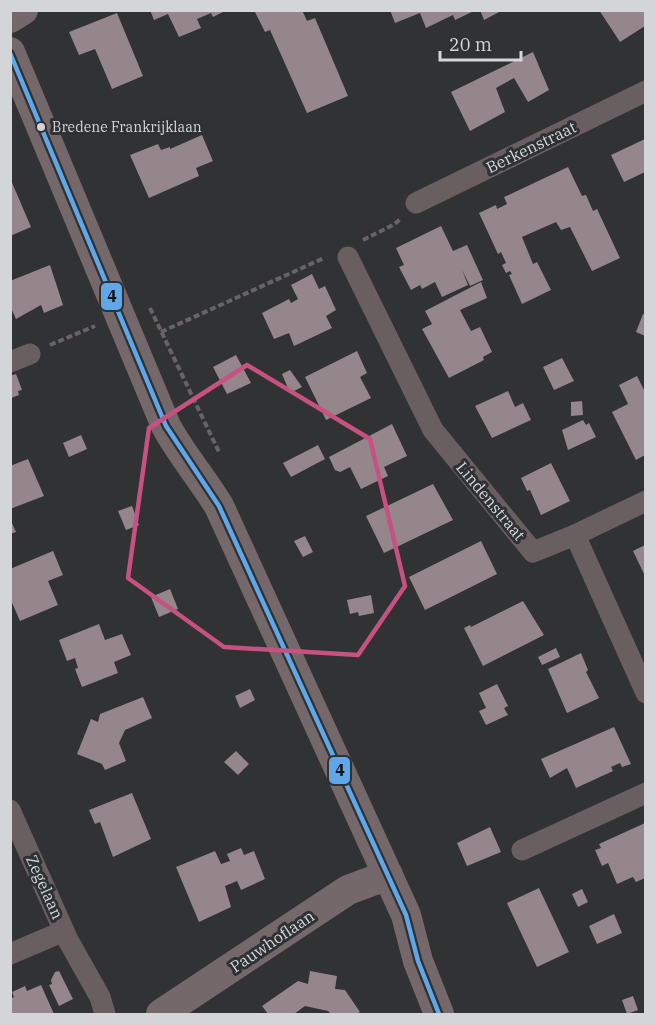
<svg xmlns="http://www.w3.org/2000/svg" width="656" height="1025" viewBox="0 0 656 1025" font-family="'IBM Plex Serif',serif">
<style>
.building{fill:#94868b}
.lines{fill:none;stroke-linecap:round;stroke-linejoin:round}
.path{stroke:#6a6365;stroke-width:4;stroke-dasharray:6 3;stroke-linecap:butt}
.street{stroke:#695e60;stroke-width:21}
.secondary{stroke:#75686a;stroke-width:30}
.bus-1-casing{stroke:#2f3235;stroke-width:9}
.bus-1{stroke:#60a7e8;stroke-width:4.5}
.marked{fill:none;stroke:#c75180;stroke-width:4.5;stroke-linejoin:round}
.bus-dot{fill:#d3d5d7;stroke:#2f3235;stroke-width:2}
.labels{text-anchor:middle;dominant-baseline:central;stroke-width:6;stroke-linejoin:round;paint-order:stroke}
.bus-label{font-size:14px;fill:#d3d5d7;stroke:#2f3235;text-anchor:start}
.street-label{font-size:16px;fill:#d3d5d7;stroke:#2f3235}
.line-badge{stroke:#2f3235;stroke-width:2}
.pale-badge-label{font-size:16px;text-anchor:middle;font-weight:bold;fill:#111}
</style>
<rect width="100%" height="100%" fill="#303234"/>
<g class="building">
<polygon points="150,10 227,10 213,17 211,13 197,19 201,28 179,37 168,14 154,20"/>
<polygon points="254,10 302,10 307,21 315,18 348,96 307,113 270,30 265,32"/>
<polygon points="390,10 476,10 455,20 453,15 426,28 420,13 395,23"/>
<polygon points="480,10 503,10 484,20"/>
<polygon points="599,10 645,10 645,26 620,42"/>
<polygon points="117,13 143,76 112,89 95,49 79,55 69,32"/>
<polygon points="533,52 549,90 528,102 514,78 496,88 505,112 470,131 451,92"/>
<polygon points="202,135 213,161 196,168 199,176 149,198 130,155 158,144 161,150 170,147 170,149"/>
<polygon points="645,139 645,172 624,182 611,155"/>
<polygon points="568,167 582,196 586,195 593,211 597,209 620,258 592,271 570,227 561,230 556,222 522,237 533,264 537,262 551,290 522,304 509,275 512,274 510,271 506,273 502,265 506,263 501,252 498,254 479,213 496,205 497,209 507,204 504,197"/>
<polygon points="10,178 31,227 10,236"/>
<polygon points="441,226 453,251 467,245 483,280 470,286 462,270 468,285 442,297 435,282 422,289 420,285 411,290 399,267 404,265 396,248"/>
<polygon points="50,265 63,305 44,313 41,305 16,319 10,306 10,281"/>
<polygon points="312,274 319,289 325,286 336,310 326,316 332,328 294,346 289,333 274,339 262,313 289,299 291,303 298,299 291,285"/>
<polygon points="481,282 487,298 460,310 471,331 480,327 492,352 483,357 484,360 449,378 422,329 432,324 425,311"/>
<polygon points="643,314 645,315 645,336 636,332"/>
<polygon points="357,351 367,373 360,377 371,398 326,420 305,377"/>
<polygon points="236,355 251,383 227,394 213,367"/>
<polygon points="562,358 574,381 554,390 543,367"/>
<polygon points="290,370 302,387 290,393 282,374"/>
<polygon points="16,374 22,390 18,391 19,395 11,398 10,376"/>
<polygon points="637,376 645,392 645,455 636,460 612,412 628,404 619,385"/>
<polygon points="508,391 515,407 523,403 531,420 492,438 475,406"/>
<polygon points="582,401 583,415 571,416 571,402"/>
<polygon points="583,420 586,425 589,423 596,437 568,450 562,430"/>
<polygon points="392,424 407,456 384,467 388,476 361,489 350,467 340,472 335,470 329,457"/>
<polygon points="81,435 87,449 69,457 63,443"/>
<polygon points="318,445 325,459 291,477 283,463"/>
<polygon points="28,459 44,496 10,509 10,466"/>
<polygon points="551,463 570,501 541,515 530,490 527,491 521,478"/>
<polygon points="433,484 453,520 384,553 366,516"/>
<polygon points="132,506 139,525 126,530 118,511"/>
<polygon points="10,519 16,532 10,534"/>
<polygon points="305,536 313,552 303,557 294,541"/>
<polygon points="481,541 497,574 425,610 409,577"/>
<polygon points="645,545 645,576 633,551"/>
<polygon points="53,551 63,575 48,581 58,605 20,621 10,598 10,569"/>
<polygon points="170,589 178,609 159,617 151,597"/>
<polygon points="371,595 374,613 359,616 358,612 350,614 347,600"/>
<polygon points="523,601 544,635 483,666 464,628 470,625 471,627"/>
<polygon points="99,624 105,640 122,634 131,655 114,662 118,673 82,687 75,669 78,668 75,658 67,661 59,640"/>
<polygon points="556,648 560,657 542,665 538,657"/>
<polygon points="581,653 588,670 586,672 599,698 567,713 548,669"/>
<polygon points="497,684 508,706 504,708 508,715 486,725 479,711 486,708 479,693"/>
<polygon points="250,689 255,700 240,708 235,696"/>
<polygon points="143,697 152,718 125,730 119,743 126,761 105,770 102,764 77,754 91,719 98,722 100,714"/>
<polygon points="614,727 631,764 622,767 620,763 611,767 613,771 576,788 567,768 550,778 541,759"/>
<polygon points="236,751 249,764 238,775 224,762"/>
<polygon points="132,793 151,839 113,857 100,822 95,824 89,810"/>
<polygon points="645,823 645,878 636,882 633,877 617,884 608,863 602,866 595,850 601,848 599,844"/>
<polygon points="490,827 501,852 467,866 457,843"/>
<polygon points="241,848 244,855 254,851 265,879 241,890 237,881 225,886 231,907 199,922 176,867 215,851 221,864 230,861 227,854"/>
<polygon points="539,888 569,952 537,967 507,903"/>
<polygon points="582,889 588,902 578,907 572,894"/>
<polygon points="614,914 622,933 597,944 589,926"/>
<polygon points="59,971 73,999 59,1006 49,985 52,984 51,980 55,972"/>
<polygon points="310,971 337,976 335,989 345,990 360,1012 356,1014 331,1014 328,1011 305,1006 294,1014 268,1014 262,1006 298,981 308,984"/>
<polygon points="41,985 54,1014 10,1014 10,999 14,997 12,992 25,986 27,991"/>
<polygon points="633,996 638,1010 627,1014 622,1000"/>
</g>
<g class="lines">
<g class="path">
<polyline points="363,240 395,224 401,218"/>
<polyline points="150,308 219,452"/>
<polyline points="161,332 324,258"/>
<polyline points="50,345 95,326"/>
</g>
<g class="street">
<polyline points="416,203 646,91"/>
<polyline points="348,257 433,430 533,552 575,535 646,693"/>
<polyline points="10,362 30,354"/>
<polyline points="575,535 646,501"/>
<polyline points="10,810 68,940 100,997 105,1014"/>
<polyline points="522,850 646,793"/>
<polyline points="10,954 64,931"/>
</g>
<g class="secondary">
<polyline points="10,18 23,10"/>
<path d="M10,52L166,426C181,454 202,478 219,506L406,915L418,961L439,1014"/>
<polyline points="161,1014 348,890 388,875"/>
</g>
<g class="bus-1-casing">
<polyline id="bus-1" points="10,53 166,426 219,506 406,915 418,961 439,1014"/>
</g>
<use href="#bus-1" class="bus-1"/>
</g>
<path class="marked" d="M247,365L370,439L405,586L358,655L224,647L128,578L149,428Z"/>
<circle class="bus-dot" cx="41" cy="127" r="5"/>
<g class="labels">
<g class="bus-label">
<text x="52" y="127">Bredene Frankrijklaan</text>
</g>
<g class="street-label">
<text transform="translate(531 147) rotate(-26)">Berkenstraat</text>
<text transform="translate(491 501) rotate(50)">Lindenstraat</text>
<text transform="translate(45 887) rotate(66)">Zegelaan</text>
<text transform="translate(272 941) rotate(-34)">Pauwhoflaan</text>
</g>
</g>
<g class="line-badge">
<rect x="100" y="282" width="23" height="29" rx="6" fill="#60a7e8"/>
<rect x="328" y="756" width="23" height="29" rx="6" fill="#60a7e8"/>
</g>
<g class="pale-badge-label">
<text x="112" y="302">4</text>
<text x="340" y="776">4</text>
</g>
<rect width="656" height="1025" fill="none" stroke="#d3d5d7" stroke-width="24"/>
<path d="M440 51v9h81v-9" fill="none" stroke="#d3d5d7" stroke-width="3"/>
<text x="449" y="51" font-size="18" fill="#d3d5d7" stroke="#2f3235" stroke-width="4.5" paint-order="stroke">20 m</text>
</svg>
